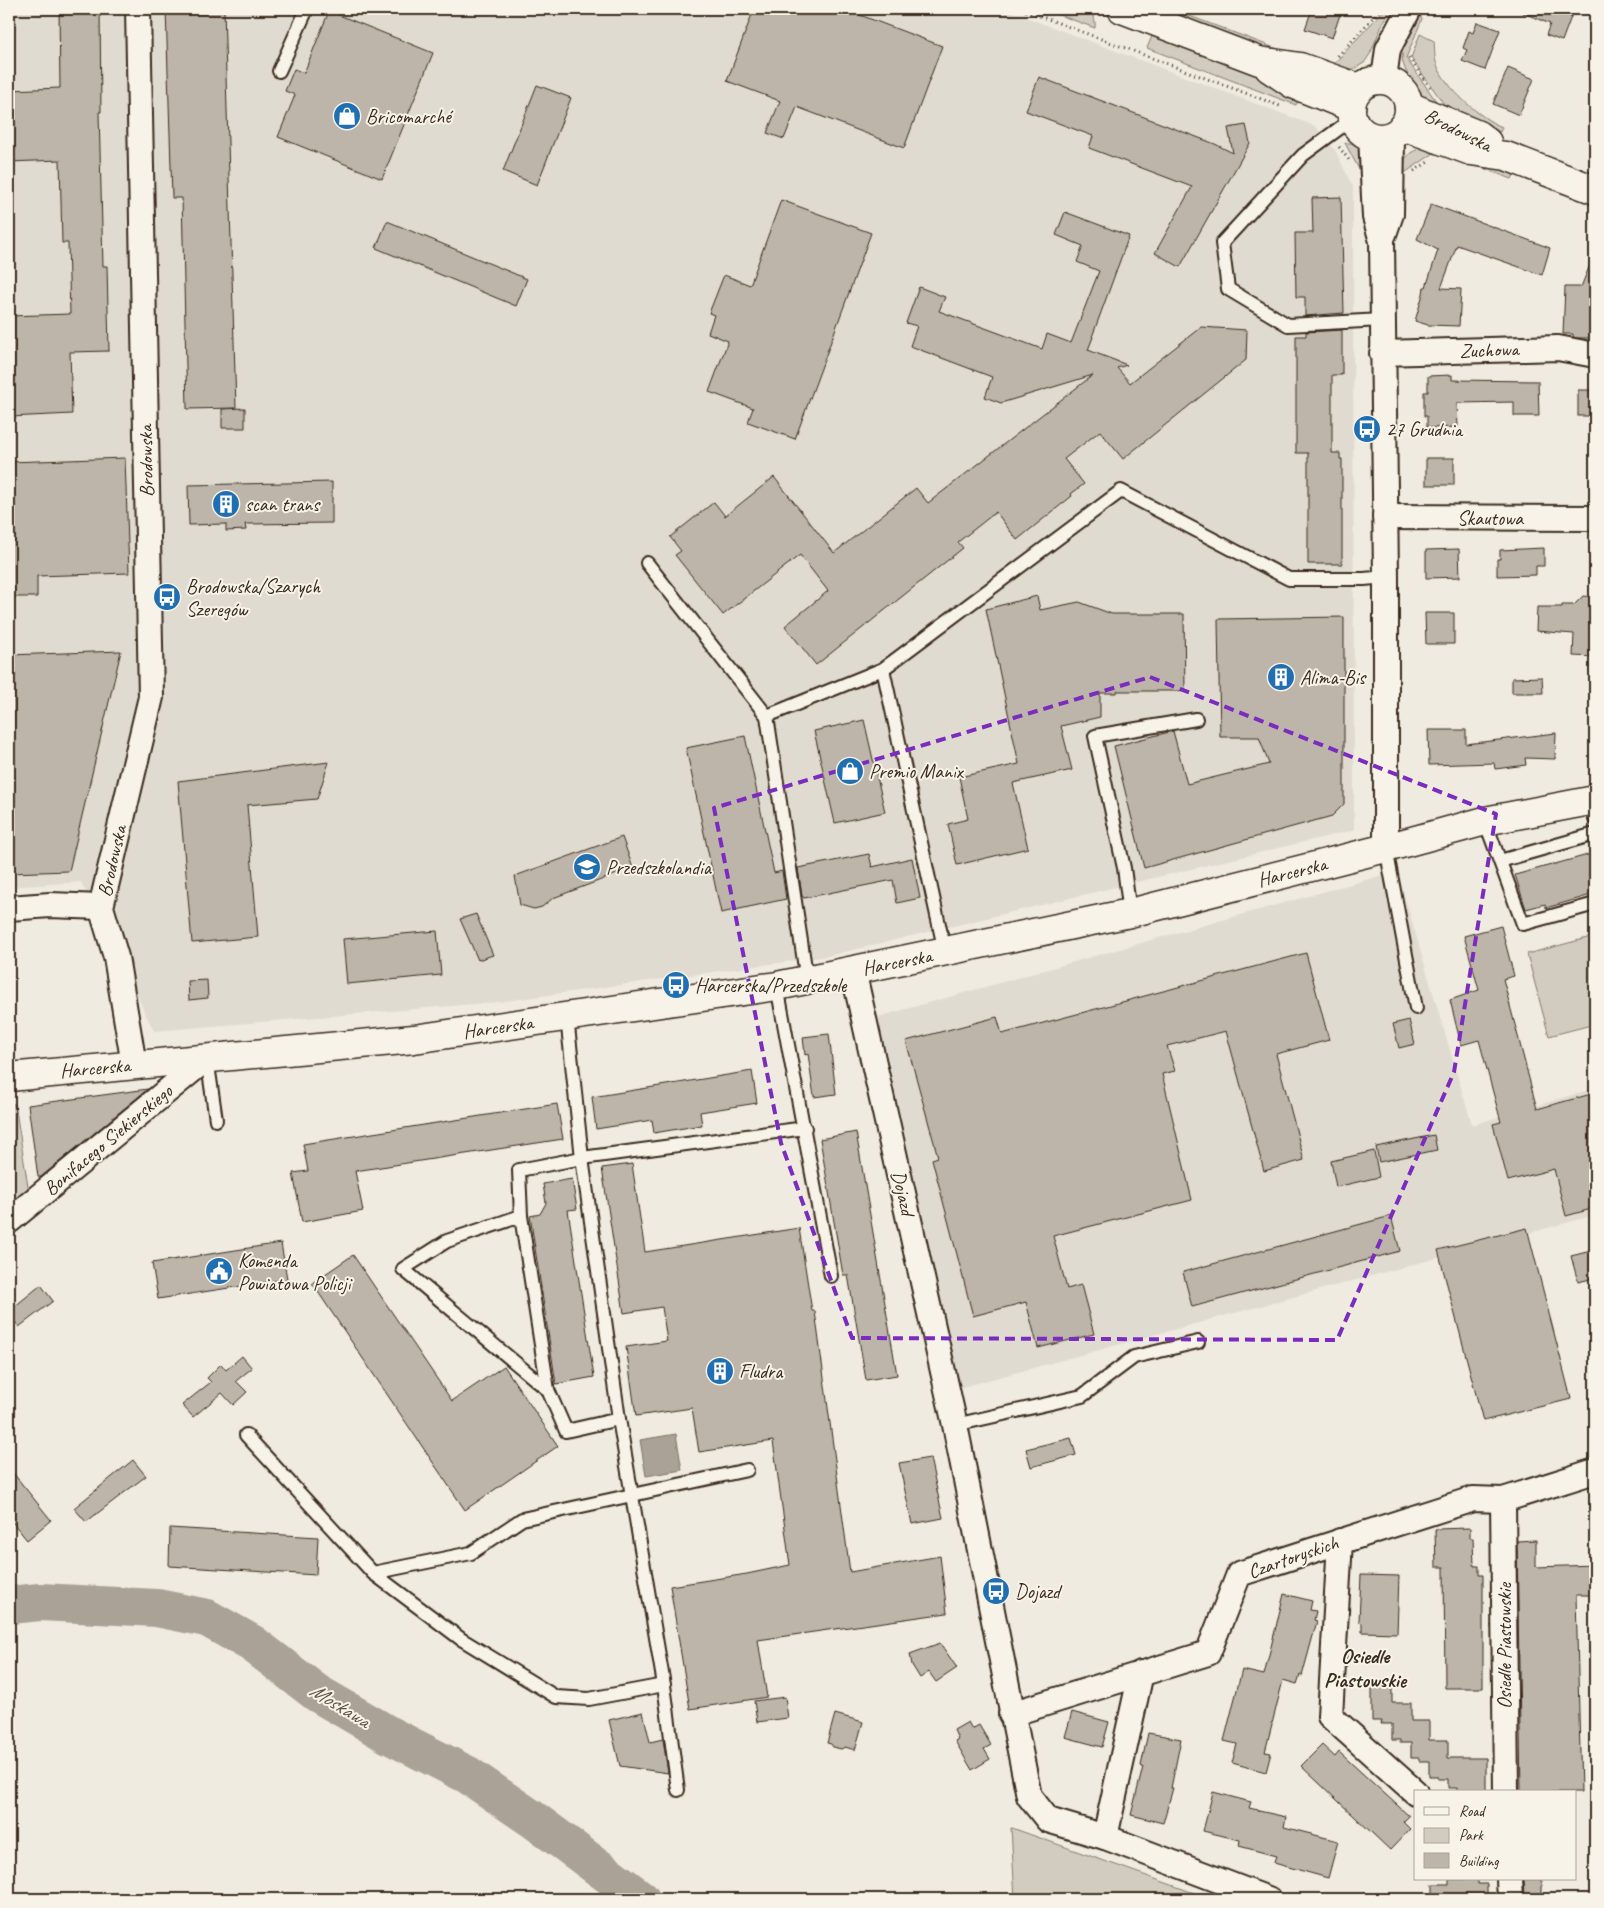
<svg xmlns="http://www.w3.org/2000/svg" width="1604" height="1908" viewBox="0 0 1604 1908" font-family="Caveat,sans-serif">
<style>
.built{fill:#e0dbd0}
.green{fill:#d1cbc0;stroke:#867a6f}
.water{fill:#aaa296;stroke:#7e7266}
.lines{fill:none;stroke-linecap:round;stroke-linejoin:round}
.river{stroke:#aaa296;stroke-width:38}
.building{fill:#bdb5aa;stroke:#3b2a1e}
.service-casing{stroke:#3b2a1e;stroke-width:16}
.minor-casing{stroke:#3b2a1e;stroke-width:28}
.tertiary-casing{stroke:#3b2a1e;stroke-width:31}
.path{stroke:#3b2a1e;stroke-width:3;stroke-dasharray:1 4;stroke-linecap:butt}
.service{stroke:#f7f3e8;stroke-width:12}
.minor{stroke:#f7f3e8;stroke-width:24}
.tertiary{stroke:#f7f3e8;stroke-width:28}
.marked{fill:none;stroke:#7b2cbf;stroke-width:4;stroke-dasharray:10 6;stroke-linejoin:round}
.labels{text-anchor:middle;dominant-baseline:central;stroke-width:4;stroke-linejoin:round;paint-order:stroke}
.poi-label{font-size:20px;fill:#3b2a1e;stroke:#f7f3e8;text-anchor:start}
.street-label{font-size:20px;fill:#3b2a1e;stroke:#f7f3e8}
.neighbourhood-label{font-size:21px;font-weight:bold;fill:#3b2a1e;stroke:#f7f3e8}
.water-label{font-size:21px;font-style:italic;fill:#625448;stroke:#f7f3e8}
</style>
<rect width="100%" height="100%" fill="#efebe0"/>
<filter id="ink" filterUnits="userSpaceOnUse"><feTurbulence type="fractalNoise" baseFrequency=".02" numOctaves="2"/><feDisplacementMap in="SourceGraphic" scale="10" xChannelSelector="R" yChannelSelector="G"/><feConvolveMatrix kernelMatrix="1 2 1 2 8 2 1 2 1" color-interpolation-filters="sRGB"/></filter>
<g filter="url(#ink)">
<g class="built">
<polygon points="9,9 1004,9 1315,126 1335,150 1353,187 1354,830 828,956 498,1002 154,1031 81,882 9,887"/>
<polygon points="1397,871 1472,1125 1595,1088 1595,1215 959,1388 878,1017"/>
</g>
<g class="green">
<path d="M1043,9H1085C1093,13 1096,20 1095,28Z"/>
<polygon points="1158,9 1171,9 1312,62 1264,49"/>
<polygon points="1385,9 1392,9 1383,23 1370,54 1364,63 1350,71 1329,69"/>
<path d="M1419,14L1422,19L1406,58L1441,108C1435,105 1424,102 1420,97C1418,92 1416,87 1413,83C1393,55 1404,42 1419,14Z"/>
<polygon points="1153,34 1255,73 1300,95 1296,105 1147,48"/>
<path d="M1420,34L1434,41C1435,49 1434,58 1437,65C1445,87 1481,119 1502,127L1500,132L1444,104L1411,58Z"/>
<polygon points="1345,143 1351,143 1361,149 1361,173"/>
<path d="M1424,148L1440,149L1406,172H1402C1402,158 1410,150 1424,148Z"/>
<polygon points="1453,157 1515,172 1512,179"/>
<polygon points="1595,936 1595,1024 1549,1036 1527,954"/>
<polygon points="9,1104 15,1104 29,1193 9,1208"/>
<polygon points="1011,1828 1012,1828 1211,1899 1015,1899"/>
</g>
<polygon class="water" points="676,1434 682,1470 646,1476 640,1440"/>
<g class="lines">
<polyline class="river" points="9,1605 40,1602 157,1608 207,1618 253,1644 317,1693 389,1735 468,1775 534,1820 641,1899"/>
</g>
<g class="building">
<polygon points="59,9 100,9 101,112 99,112 103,266 107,266 109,351 70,352 72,414 9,417 9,316 70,314 68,243 62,243 60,160 9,162 9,90 60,88"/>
<polygon points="166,9 224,9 236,408 187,409 182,198 172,198"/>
<polygon points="754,9 844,9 942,46 904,148 797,107 784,139 767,133 780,101 727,81"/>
<polygon points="1312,9 1342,9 1332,38 1305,29"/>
<polygon points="1514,9 1574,9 1562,41 1546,35 1550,24"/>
<polygon points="329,11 433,53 382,179 278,137 295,95 285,91 294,69 304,73"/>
<polygon points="1477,22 1500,30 1485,70 1462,61 1467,50 1463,48 1469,31 1473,33"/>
<polygon points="1508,68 1534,79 1519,115 1493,104"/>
<polygon points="1039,77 1215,144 1233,153 1228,128 1246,125 1250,143 1180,267 1155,253 1192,187 1089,148 1093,136 1026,111"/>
<polygon points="537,85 571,98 537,185 503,171"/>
<polygon points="1341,197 1344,313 1305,316 1305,297 1296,297 1295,233 1313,233 1312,198"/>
<polygon points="781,200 871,233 795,439 748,422 753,408 709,392 728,341 708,333 714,315 709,313 724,275 750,285"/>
<polygon points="1431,204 1550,248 1542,275 1457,245 1441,288 1461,289 1459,326 1428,325 1415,321 1423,294 1424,287 1426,287 1438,250 1417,239"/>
<polygon points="1065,212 1129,236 1092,337 1093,337 1088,350 1127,365 1117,368 1130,383 1201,327 1247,330 1246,360 1123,459 1100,431 1064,459 1084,484 1071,494 1072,496 1017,540 996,512 958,542 963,548 816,665 785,626 828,591 800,555 723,615 675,555 681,551 670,537 714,502 725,516 774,477 834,553 916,488 928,503 1093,375 1001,403 985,397 992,377 910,346 917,326 906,323 919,287 945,297 939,311 1042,349 1047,334 1071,343 1099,271 1077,262 1083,246 1056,235"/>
<polygon points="387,221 527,279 516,306 376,248"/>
<polygon points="1594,255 1595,338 1577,338 1573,337 1573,334 1563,334 1565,287 1581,287"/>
<polygon points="1342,330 1342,375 1332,375 1332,453 1340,453 1340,459 1342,459 1342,564 1308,564 1308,453 1296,453 1296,336 1306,336 1306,332"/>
<polygon points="1452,375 1452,380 1538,381 1539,416 1514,416 1514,402 1457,403 1458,427 1427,428 1427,416 1424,416 1424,392 1428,392 1428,376"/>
<rect x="1578" y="390" width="17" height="26"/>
<polygon points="245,408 245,428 222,428 222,409"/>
<polygon points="125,458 129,573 37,576 37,597 9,597 9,462"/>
<rect x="1426" y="458" width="28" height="27"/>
<polygon points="332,482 332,523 245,524 246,530 226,531 226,524 189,525 188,485"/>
<polygon points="1544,548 1544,566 1536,566 1536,575 1497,576 1497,559 1500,559 1500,550"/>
<polygon points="1459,549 1460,577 1426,578 1426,550"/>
<polygon points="1037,596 1040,610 1079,602 1112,614 1184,614 1185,691 1117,691 1117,693 1100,693 1100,717 1061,726 1072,770 1013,783 1028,848 957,865 948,824 968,819 959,777 1019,764 986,609"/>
<polygon points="1583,596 1595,597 1595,657 1573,656 1574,634 1536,631 1537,607 1562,607 1562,605 1574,605"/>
<polygon points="1425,613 1454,613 1454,644 1426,644"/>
<polygon points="1344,617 1344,804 1332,816 1144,868 1114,746 1173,731 1187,784 1269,764 1259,737 1220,737 1218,619"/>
<polygon points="121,651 69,871 9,873 9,655"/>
<polygon points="1542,677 1543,693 1512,693 1512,678"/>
<polygon points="864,720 885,812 835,823 814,731"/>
<polygon points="1428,730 1466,730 1466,744 1556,733 1555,759 1525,758 1526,765 1495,769 1494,763 1429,765"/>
<polygon points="745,736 774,873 782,871 786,899 721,913 686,748"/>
<polygon points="329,762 317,799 247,805 258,937 192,943 178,781"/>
<polygon points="622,837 633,868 553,898 542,907 534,909 520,905 515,876"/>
<polygon points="1595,853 1595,890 1590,891 1591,895 1546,908 1545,904 1526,909 1515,875"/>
<polygon points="869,854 872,867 912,858 920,898 897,903 893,880 804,898 802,896 798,868"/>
<polygon points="476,914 493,955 478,960 460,919"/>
<polygon points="1501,926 1514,976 1503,979 1537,1109 1595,1093 1595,1208 1566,1216 1554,1169 1508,1181 1493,1124 1501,1122 1479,1040 1461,1045 1450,1000 1479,990 1464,936"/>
<polygon points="437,931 441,975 347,984 343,939"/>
<polygon points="1306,953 1329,1040 1276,1054 1304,1160 1264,1171 1226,1031 1167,1046 1175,1071 1162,1074 1192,1200 1053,1236 1067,1289 1081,1285 1094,1334 1038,1348 1026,1302 973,1316 932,1159 938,1157 906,1041 997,1017 1002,1034"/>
<polygon points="207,980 208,998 189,1000 188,981"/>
<polygon points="1409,1020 1415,1044 1399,1048 1393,1024"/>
<polygon points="829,1034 836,1094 814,1097 808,1054 805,1055 803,1037"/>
<polygon points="752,1071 757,1103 700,1112 702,1125 654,1133 652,1120 596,1129 592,1097"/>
<polygon points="148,1089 41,1177 38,1177 28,1105"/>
<polygon points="557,1104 563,1139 355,1171 363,1211 302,1222 293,1173 308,1171 303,1144"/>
<polygon points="856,1132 897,1375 866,1380 848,1275 843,1275 820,1139"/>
<polygon points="1434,1135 1437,1150 1379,1162 1376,1147"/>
<polygon points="1374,1151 1379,1177 1336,1187 1331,1161"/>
<polygon points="632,1164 645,1252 799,1228 812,1311 815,1311 850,1572 940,1556 947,1613 758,1640 767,1697 690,1709 670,1586 747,1574 790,1565 773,1441 699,1452 692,1408 636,1416 626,1347 667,1341 662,1307 624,1313 602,1168"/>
<polygon points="572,1179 577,1209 568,1210 594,1377 556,1384 530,1216 540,1214 546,1203 543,1184"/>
<polygon points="1391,1216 1400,1251 1192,1307 1183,1272"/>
<polygon points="1527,1228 1571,1399 1483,1421 1438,1250"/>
<polygon points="281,1243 287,1279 158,1299 152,1263"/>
<polygon points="1595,1250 1595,1278 1578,1282 1571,1256"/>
<polygon points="353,1255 452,1401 504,1366 558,1446 465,1510 312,1283"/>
<polygon points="41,1285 53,1301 19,1327 9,1314 9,1311"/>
<polygon points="242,1356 252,1368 236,1381 247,1392 233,1405 222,1393 193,1417 182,1405 211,1382 207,1378 221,1364 226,1370"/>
<polygon points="1071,1438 1076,1455 1031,1467 1026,1449"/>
<polygon points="930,1458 943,1518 912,1524 899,1463"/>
<polygon points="133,1460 146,1476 86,1522 74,1508"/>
<polygon points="9,1468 51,1520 27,1540 9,1518"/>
<polygon points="170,1528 318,1537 316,1575 169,1566"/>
<polygon points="1470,1528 1470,1538 1473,1538 1474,1566 1479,1566 1479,1575 1483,1575 1483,1688 1445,1688 1444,1567 1436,1567 1435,1529"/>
<polygon points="1536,1540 1536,1567 1595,1565 1595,1595 1576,1595 1581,1792 1521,1792 1517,1541"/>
<polygon points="1361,1575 1399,1576 1397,1633 1362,1632 1362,1623 1359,1622"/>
<polygon points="1284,1594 1312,1601 1310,1610 1316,1611 1314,1620 1317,1621 1302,1676 1300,1675 1297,1684 1283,1680 1265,1752 1271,1753 1266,1772 1232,1763 1237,1744 1224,1741 1242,1670 1264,1675"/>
<polygon points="940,1643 957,1668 936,1682 929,1672 920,1678 912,1665 910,1654"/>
<polygon points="1372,1686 1392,1686 1392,1703 1411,1703 1411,1721 1429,1721 1429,1740 1448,1740 1448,1758 1486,1758 1486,1792 1457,1792 1457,1788 1448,1788 1448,1779 1438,1779 1438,1776 1429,1776 1429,1761 1419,1761 1419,1758 1411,1758 1411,1743 1400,1743 1400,1740 1392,1740 1392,1724 1381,1724 1382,1721 1372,1721"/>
<polygon points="785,1697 788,1718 757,1722 754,1701"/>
<polygon points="643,1712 650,1742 663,1739 668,1773 620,1766 609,1720"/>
<polygon points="1072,1712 1109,1722 1102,1747 1065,1737"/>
<polygon points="835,1714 863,1722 855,1750 845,1747 841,1749 833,1747 831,1744 827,1743"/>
<polygon points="968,1722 972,1729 979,1725 991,1745 984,1749 990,1759 972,1770 955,1741 958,1739 954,1730"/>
<polygon points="1148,1733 1181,1739 1171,1788 1173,1788 1163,1823 1131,1815 1143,1767 1141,1766"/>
<polygon points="1322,1745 1335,1757 1339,1752 1409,1816 1403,1822 1410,1829 1390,1850 1301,1766"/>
<polygon points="1213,1792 1251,1802 1249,1808 1258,1810 1258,1812 1259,1811 1286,1817 1284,1827 1338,1841 1328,1878 1274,1863 1276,1856 1239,1846 1240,1840 1203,1831"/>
<polygon points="1449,1879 1478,1879 1478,1884 1487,1884 1487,1899 1433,1899 1433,1884 1449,1884"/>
<polygon points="1523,1879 1542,1879 1542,1895 1524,1896"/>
</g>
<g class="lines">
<g class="service-casing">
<g id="service">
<polyline points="279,71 307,9"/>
<polyline points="1352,119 1303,155 1222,243 1228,289 1288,325 1382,320"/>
<polyline points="647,563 767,716 807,981"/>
<polyline points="883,669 945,952"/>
<polyline points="767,716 883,669 1121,491 1289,579 1364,579 1386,577"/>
<polyline points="1591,800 1595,819"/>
<polyline points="1485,821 1523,924 1595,904"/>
<polyline points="1386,848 1416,1008"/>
<polyline points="1500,861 1595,834"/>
<polyline points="1130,913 1124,868 1095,736 1196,719"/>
<polyline points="777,986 831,1276"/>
<polyline points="567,1017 582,1158 619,1419 664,1685 678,1790"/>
<polyline points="207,1058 216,1120"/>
<polyline points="521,1216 447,1241 403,1269 548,1390 566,1431 619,1419"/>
<polyline points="548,1390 521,1216 519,1170 582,1158 805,1128"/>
<polyline points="955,1425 1082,1396 1134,1357 1198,1342"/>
<polyline points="246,1435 373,1573 461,1639 556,1697 589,1699 664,1685"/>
<polyline points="373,1573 471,1553 522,1519 747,1470"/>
</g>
</g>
<g class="minor-casing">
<g id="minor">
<polyline points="1384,79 1388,49 1409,9"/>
<polyline points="1371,136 1375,217 1382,241 1386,577 1386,848"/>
<polyline points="1384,234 1391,214 1392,135"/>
<polyline points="1382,353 1558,348 1595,355"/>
<polyline points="1385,517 1595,518"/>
<polyline points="9,908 50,905 101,907"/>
<polyline points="853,970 955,1425 1029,1796 1048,1820 1105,1837 1268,1899"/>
<polyline points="134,1065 116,957 101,907 151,697 138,9"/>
<polyline points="9,1221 207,1058"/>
<polyline points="1503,1500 1506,1792"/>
<polyline points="1340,1541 1330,1716 1415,1792"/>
<polyline points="1011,1714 1208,1653 1239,1574 1473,1499 1503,1500 1595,1471"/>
<polyline points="1105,1837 1141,1673"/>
<polyline points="1509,1879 1510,1899"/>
</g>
</g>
<g class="tertiary-casing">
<g id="tertiary">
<polyline points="1122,9 1259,61 1300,67 1359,88"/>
<polyline points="1269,68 1293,84 1351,107"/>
<circle cx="1380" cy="109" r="29"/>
<polyline points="1409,106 1478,135 1487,142"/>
<polyline points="1403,126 1471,151 1506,156 1595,190"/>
<polyline points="9,1077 414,1039 777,986 1130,913 1386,848 1485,821 1595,800"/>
</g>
</g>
<g class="path">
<polyline points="1021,9 1280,106"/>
<polyline points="1338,56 1381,9"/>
<polyline points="1409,58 1430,87"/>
<polyline points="1339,147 1349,160"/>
<polyline points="1414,171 1430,161"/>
</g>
<use href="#service" class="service"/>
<use href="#minor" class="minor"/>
<use href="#tertiary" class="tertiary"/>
</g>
</g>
<path class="marked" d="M1150,677L1496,814L1454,1072L1337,1340L852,1338L781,1143L714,808Z"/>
<defs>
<g id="shop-disc" transform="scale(1.4375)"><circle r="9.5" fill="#1f6fb2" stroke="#f7f3e8"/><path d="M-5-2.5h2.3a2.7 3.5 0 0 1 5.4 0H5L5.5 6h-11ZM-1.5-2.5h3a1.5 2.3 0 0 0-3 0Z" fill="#fff"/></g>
<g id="bus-disc" transform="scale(1.4375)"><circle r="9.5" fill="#1f6fb2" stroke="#f7f3e8"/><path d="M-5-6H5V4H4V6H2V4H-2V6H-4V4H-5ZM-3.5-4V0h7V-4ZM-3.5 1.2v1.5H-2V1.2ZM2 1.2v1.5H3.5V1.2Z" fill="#fff"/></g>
<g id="building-disc" transform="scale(1.4375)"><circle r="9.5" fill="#1f6fb2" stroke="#f7f3e8"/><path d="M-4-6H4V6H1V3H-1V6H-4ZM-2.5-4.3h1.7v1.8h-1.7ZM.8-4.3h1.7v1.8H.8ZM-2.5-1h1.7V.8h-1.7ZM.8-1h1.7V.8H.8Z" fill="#fff"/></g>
<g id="school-disc" transform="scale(1.4375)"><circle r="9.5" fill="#1f6fb2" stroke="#f7f3e8"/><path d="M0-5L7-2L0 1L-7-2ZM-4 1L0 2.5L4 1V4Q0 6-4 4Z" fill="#fff"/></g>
<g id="civic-disc" transform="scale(1.4375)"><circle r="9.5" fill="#1f6fb2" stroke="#f7f3e8"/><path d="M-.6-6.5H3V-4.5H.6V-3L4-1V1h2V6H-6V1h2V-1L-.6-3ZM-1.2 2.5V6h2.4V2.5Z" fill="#fff"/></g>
</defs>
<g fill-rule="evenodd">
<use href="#shop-disc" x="347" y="116"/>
<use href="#bus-disc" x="1367" y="429"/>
<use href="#building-disc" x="226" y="504"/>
<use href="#bus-disc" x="167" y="597"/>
<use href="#building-disc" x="1281" y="677"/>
<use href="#shop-disc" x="850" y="771"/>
<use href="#school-disc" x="587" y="867"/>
<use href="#bus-disc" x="676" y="985"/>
<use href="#civic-disc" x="219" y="1271"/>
<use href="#building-disc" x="720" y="1371"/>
<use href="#bus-disc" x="996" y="1591"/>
</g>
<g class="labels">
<g class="poi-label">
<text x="366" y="116">Bricomarché</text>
<text x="1386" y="429">27 Grudnia</text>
<text x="245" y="504">scan trans</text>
<text x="186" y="586">Brodowska/Szarych<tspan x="186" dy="23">Szeregów</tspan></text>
<text x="1300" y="677">Alima-Bis</text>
<text x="869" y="771">Premio Manix</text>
<text x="606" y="867">Przedszkolandia</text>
<text x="695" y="985">Harcerska/Przedszkole</text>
<text x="238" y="1260">Komenda<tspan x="238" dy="23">Powiatowa Policji</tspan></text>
<text x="739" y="1371">Fludra</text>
<text x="1015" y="1591">Dojazd</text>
</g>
<g class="street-label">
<text transform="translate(1458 130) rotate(27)">Brodowska</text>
<text transform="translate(1489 350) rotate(-2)">Zuchowa</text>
<text transform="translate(146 461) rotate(-91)">Brodowska</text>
<text x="1490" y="518">Skautowa</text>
<text transform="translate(112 861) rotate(-77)">Brodowska</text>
<text transform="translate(1292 872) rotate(-14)">Harcerska</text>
<text transform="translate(897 962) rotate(-11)">Harcerska</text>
<text transform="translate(498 1027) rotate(-8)">Harcerska</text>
<text transform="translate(95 1068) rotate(-5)">Harcerska</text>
<text transform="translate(108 1140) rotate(-40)">Bonifacego Siekierskiego</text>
<text transform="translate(903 1193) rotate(77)">Dojazd</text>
<text transform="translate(1293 1557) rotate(-19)">Czartoryskich</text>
<text transform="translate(1504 1646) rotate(-90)">Osiedle Piastowskie</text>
</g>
<g class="neighbourhood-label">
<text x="1365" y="1656">Osiedle<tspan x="1365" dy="24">Piastowskie</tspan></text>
</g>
<g class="water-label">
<text transform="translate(340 1705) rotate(32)">Moskawa</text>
</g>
</g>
<rect width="1604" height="1908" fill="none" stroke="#f7f3e8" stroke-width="30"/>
<rect x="15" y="15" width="1574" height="1878" fill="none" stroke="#3b2a1e" stroke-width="2" filter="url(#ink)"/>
<rect x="1414" y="1790" width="162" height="90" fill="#f7f3e8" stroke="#aca397"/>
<rect x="1424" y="1807" width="25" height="8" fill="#f7f3e8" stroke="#aca397"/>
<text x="1459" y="1816" font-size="15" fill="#3b2a1e">Road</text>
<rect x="1424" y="1828" width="25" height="15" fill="#d1cbc0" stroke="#aca397"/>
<text x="1459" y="1840" font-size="15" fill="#3b2a1e">Park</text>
<rect x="1424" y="1853" width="25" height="15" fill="#bdb5aa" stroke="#aca397"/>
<text x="1459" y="1866" font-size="15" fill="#3b2a1e">Building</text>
</svg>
